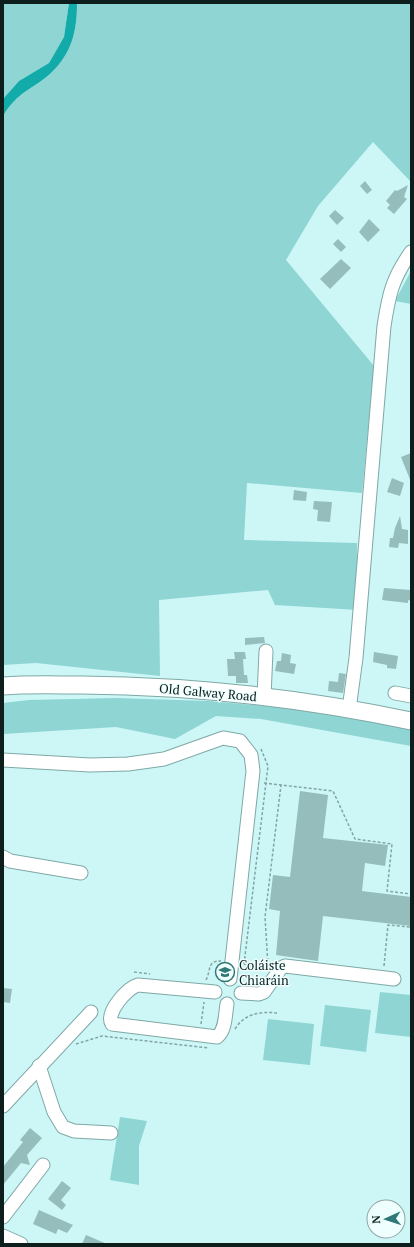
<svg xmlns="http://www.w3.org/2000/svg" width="414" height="1247" viewBox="0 0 414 1247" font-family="'PT Serif',serif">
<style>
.green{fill:#8ed5d4}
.water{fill:#13abaa}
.building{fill:#94bdbc}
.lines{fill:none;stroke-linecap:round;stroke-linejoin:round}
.minor-casing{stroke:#7fa8a6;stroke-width:15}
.major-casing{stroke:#7fa8a6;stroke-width:19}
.path{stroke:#83a4a3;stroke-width:1.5;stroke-dasharray:3 2;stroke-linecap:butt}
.minor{stroke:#fff;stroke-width:13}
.major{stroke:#fff;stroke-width:17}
.labels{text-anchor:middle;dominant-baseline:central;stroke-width:3;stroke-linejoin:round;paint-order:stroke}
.street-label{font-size:13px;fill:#0d1e1d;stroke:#eefffe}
.poi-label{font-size:13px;fill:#0d1e1d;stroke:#eefffe;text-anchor:start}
</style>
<rect width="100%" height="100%" fill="#ccf7f6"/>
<g class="green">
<polygon points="3,3 69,3 64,37 49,63 19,81 3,99"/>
<path d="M77,3H411V182L373,142L318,206L286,260L374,366L362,493L247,483L244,540L357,543L358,610L275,605L268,590L159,600L160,676L36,663L3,665V116C18,91 32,90 51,73C72,53 77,31 77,3Z"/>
<polygon points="411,271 411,304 395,301"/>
<polygon points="116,698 208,701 298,709 411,728 411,746 261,719 216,716 175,739 116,727 3,734 3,703 29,700"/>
<polygon points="380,992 411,995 411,1037 375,1033"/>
<polygon points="325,1005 371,1010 366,1052 320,1046"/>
<polygon points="268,1019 314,1024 310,1065 263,1060"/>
<polygon points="120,1117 147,1121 139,1146 139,1185 110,1180"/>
</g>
<path class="water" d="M69,3H77C77,31 72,53 51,73C32,90 18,91 3,116V99L19,81L49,63L64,37Z"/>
<g class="building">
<polygon points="365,181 372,190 367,194 360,186"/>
<polygon points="408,185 404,197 407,199 394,214 387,208 390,205 386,201 395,190 397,191"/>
<polygon points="335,210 344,218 337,225 329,216"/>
<polygon points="369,219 380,230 368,242 359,232"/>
<polygon points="338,239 346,247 341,252 333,244"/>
<polygon points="341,259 351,268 330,289 320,279"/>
<polygon points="411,453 411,482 401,457"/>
<polygon points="392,478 404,483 400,496 387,492"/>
<polygon points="294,490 307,492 306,501 293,500"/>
<polygon points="314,501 332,502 330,522 317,521 318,510 313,509"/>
<polygon points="400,516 402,529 408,530 408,544 399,543 398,548 389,547 390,538 393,538 395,528"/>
<polygon points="384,588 411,590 411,601 408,600 408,603 382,600"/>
<polygon points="264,637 265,643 245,645 245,638"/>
<polygon points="234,652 245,652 246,659 243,659 244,675 247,675 248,683 236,683 236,676 228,676 227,659 235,659"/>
<polygon points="374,652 398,656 396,669 387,668 387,665 373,662"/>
<polygon points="282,653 291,655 290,663 296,664 294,674 275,671 277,661 281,661"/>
<polygon points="339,673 346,674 343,693 328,691 329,681 338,682"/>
<polygon points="300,791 328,795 323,838 388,845 385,866 365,863 362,891 411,897 411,926 323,916 318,961 276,955 280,911 269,909 273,875 290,877"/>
<polygon points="3,988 12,989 10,1003 3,1002"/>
<polygon points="30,1128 42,1138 27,1155 30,1165 21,1163 3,1185 3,1167 23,1142 20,1140"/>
<polygon points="62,1181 71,1188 61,1200 66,1205 62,1210 48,1199"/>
<polygon points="39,1210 73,1225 67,1233 58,1229 56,1234 33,1224"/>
<polygon points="86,1235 107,1244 82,1244"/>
</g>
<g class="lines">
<g class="minor-casing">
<g id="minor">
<polyline points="395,693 411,696"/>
<polyline points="264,697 266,651"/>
<path d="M349,709L356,658L384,326C389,294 392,279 411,252"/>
<polyline points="3,760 90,765 128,764 164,759 223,738 240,741 251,755 253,771 230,979"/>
<polyline points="3,857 10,861 81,873"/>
<path d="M215,992L138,985C127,988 105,1013 112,1024L217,1037C226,1030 225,1015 227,1004"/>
<polyline points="241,993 259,994 264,992 281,968 285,966 394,979"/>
<polyline points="39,1066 54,1112 63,1127 74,1131 111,1133"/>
<polyline points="3,1106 91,1012"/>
<polyline points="3,1217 43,1165"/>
<polyline points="3,1236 21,1244"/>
</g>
</g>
<g class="major-casing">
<path id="major" d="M3,686C29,684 56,685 82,685C192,686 303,698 411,721"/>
</g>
<g class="path">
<polyline points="264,783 333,791 355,839 392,844 387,891 411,894"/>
<polyline points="244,964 268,766 261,749"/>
<polyline points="244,964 266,969"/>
<polyline points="268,966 265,917 281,785"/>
<polyline points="384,966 388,925 411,927"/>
<polyline points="134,972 150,974"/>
<path d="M206,980C211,971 207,960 221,961"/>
<polyline points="201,1024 204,1002"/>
<path d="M235,1029C244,1014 260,1011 277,1013"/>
<polyline points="76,1044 102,1036 209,1048"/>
</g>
<use href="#minor" class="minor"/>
<use href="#major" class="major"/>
</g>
<defs>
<g id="school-ring" transform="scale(1)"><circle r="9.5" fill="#eefffe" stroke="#2f7877" stroke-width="1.5"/><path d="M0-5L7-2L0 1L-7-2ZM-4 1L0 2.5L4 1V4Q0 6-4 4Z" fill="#2f7877"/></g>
</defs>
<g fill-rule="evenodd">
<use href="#school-ring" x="225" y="972"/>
</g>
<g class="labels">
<g class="street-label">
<text transform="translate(208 692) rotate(5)">Old Galway Road</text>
</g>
<g class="poi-label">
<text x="239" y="965">Coláiste<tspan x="239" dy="15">Chiaráin</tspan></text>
</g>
</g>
<rect width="414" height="1247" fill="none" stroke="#0d1e1d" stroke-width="8"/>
<g transform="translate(386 1219) rotate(267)"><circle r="19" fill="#eefffe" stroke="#94a5a4"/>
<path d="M0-3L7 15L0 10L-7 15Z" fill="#2f7877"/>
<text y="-6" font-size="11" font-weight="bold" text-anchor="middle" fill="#0d1e1d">N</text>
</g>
</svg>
